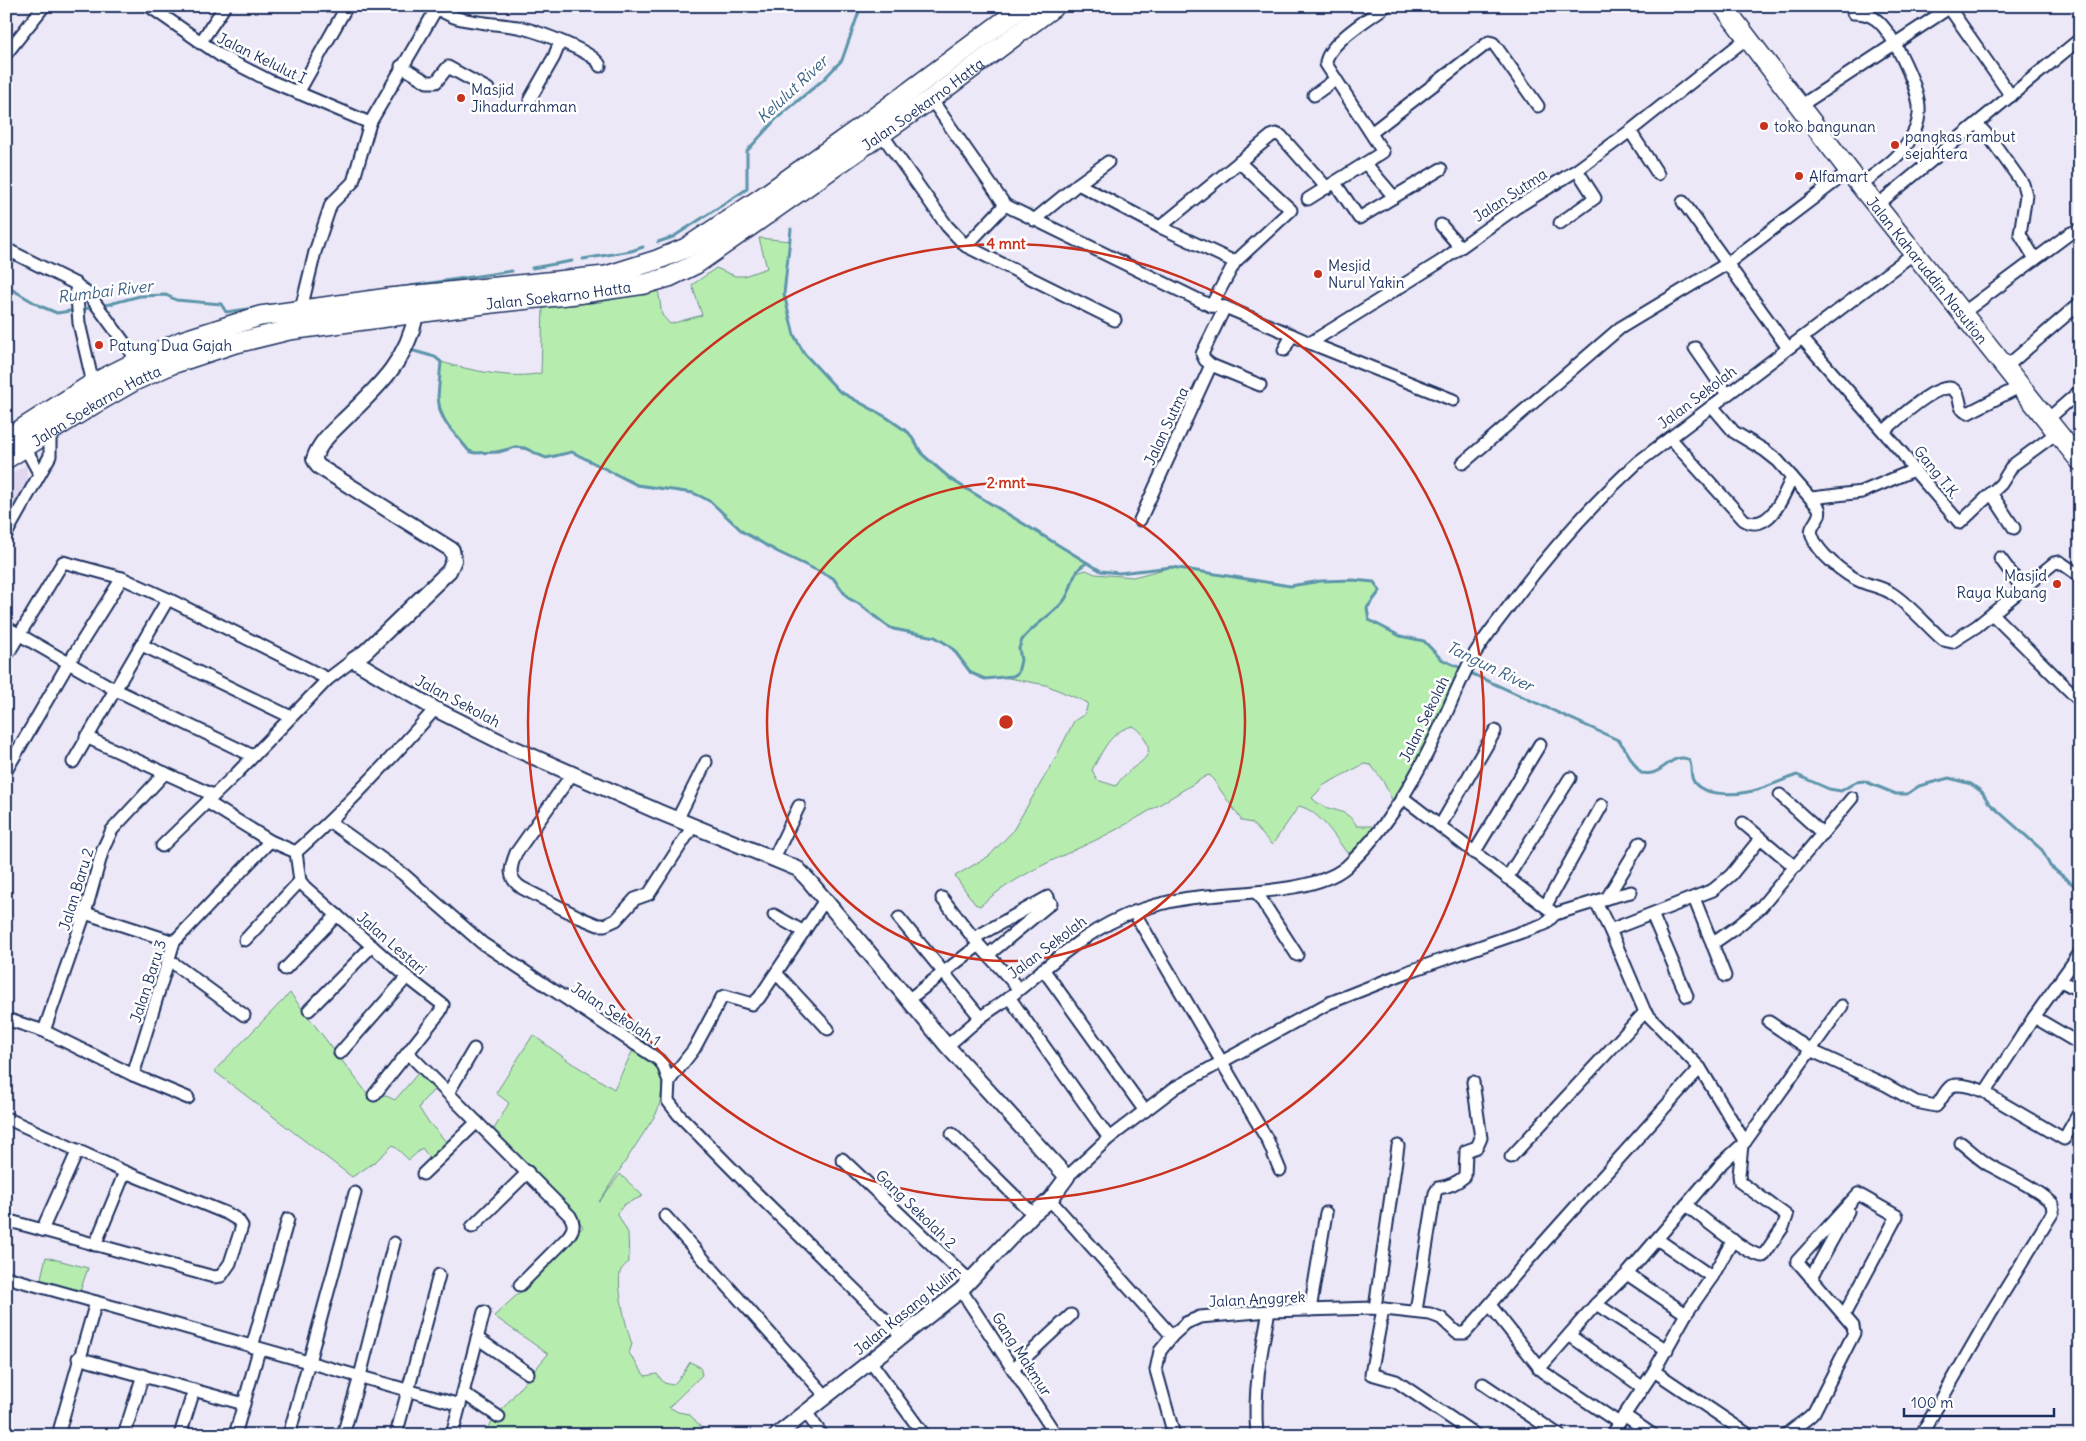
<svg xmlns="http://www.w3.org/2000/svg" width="2086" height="1441" viewBox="0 0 2086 1441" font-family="Delius,sans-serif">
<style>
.built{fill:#e0d8f1}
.green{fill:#b6edaf;stroke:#688e86;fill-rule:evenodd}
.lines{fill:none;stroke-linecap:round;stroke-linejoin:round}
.stream{stroke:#5b94aa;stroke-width:3}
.minor-casing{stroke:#1b2f5e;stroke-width:15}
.tertiary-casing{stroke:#1b2f5e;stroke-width:18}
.primary-casing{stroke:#1b2f5e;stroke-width:22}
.trunk-casing{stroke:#1b2f5e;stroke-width:22}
.minor{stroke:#fff;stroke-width:11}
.tertiary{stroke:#fff;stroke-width:14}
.primary{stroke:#fff;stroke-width:19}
.trunk{stroke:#fff;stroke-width:19}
.ring{fill:none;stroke:#c8321e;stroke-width:2.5}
.poi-dot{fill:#c8321e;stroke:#fff;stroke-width:2}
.labels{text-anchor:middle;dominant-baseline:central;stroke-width:5;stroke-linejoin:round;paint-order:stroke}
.street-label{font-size:15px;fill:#1b2f5e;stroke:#fff}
.poi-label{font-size:15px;fill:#1b2f5e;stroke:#fff;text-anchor:start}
.water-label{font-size:16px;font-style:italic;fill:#3b6184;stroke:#fff}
.centre{fill:#c8321e;stroke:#fff;stroke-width:2.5}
.ring-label{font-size:15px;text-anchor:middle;font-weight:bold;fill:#c8321e;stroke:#fff;stroke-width:5;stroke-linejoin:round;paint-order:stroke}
</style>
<rect width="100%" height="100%" fill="#ede8f7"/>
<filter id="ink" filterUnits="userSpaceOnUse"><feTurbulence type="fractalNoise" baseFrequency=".02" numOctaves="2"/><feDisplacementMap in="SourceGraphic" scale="10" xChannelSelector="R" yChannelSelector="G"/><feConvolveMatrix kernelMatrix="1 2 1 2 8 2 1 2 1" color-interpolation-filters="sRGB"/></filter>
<g filter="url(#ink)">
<polygon class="built" points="27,464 27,482 6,523 6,477"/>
<g class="green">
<path d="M759,238L790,241L784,294L794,335L804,353L839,391L886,417L909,433L923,455L952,480L1087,563L1080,566L1076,573L1086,570L1095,574L1133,577L1172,567L1290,586L1321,581L1353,580L1374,582L1380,591L1367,608L1369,620L1400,636L1424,641L1441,659L1462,669L1432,735L1393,802L1383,781L1371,765L1364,764L1324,785L1312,798C1328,815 1344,804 1357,826H1375L1353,851L1347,853C1335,837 1320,811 1299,806L1272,845L1252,823L1242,821L1210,775L1206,776C1170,798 1135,821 1096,840C1056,859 1014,876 980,906L975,904L955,876L989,856L1012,832L1055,759L1074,721L1085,714L1088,703L1046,685L1003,677L985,679L971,673L953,649L945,643L935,637L893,628L886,625L859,604L848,598L833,578L778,552L743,532L711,502L702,497L693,493L637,485L572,452C565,453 551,459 545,458C535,456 528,448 517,448C504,447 490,455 475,453C467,451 462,444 458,438C435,408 437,398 441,362C470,370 512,380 541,373L543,308L601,302L658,289L662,315L670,324L702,315L692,285L716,268L735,276H744L767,268ZM1133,726C1140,730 1142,733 1146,741C1155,759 1136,763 1126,774C1122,777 1119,782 1116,786L1097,780L1092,770C1103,751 1110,731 1133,726Z"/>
<polygon points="290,993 373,1101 382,1094 395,1100 420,1071 437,1087 422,1102 419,1108 426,1119 450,1146 431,1160 422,1148 409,1160 393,1145 375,1162 352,1177 214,1071"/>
<path d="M533,1035L570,1062L614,1089L633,1050L658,1064C664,1080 663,1098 656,1114L599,1202L620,1174L643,1196L625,1204L617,1213L628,1233L629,1262C626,1264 623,1267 621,1270C615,1283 627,1331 632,1344L629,1353L645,1376L657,1374L664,1383L673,1385L682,1375L690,1362L700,1367L702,1375L669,1407L678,1412L689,1414L703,1429L695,1435H481L548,1354L494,1316L531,1282L583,1227L555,1193L493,1131L509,1103L496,1093Z"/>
<polygon points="46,1257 88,1268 78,1297 39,1286"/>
</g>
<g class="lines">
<g class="stream">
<polyline points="791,229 784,294 794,335 804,353 839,391 886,417 909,433 923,455 952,480 1101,571 1119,573 1172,567 1290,586 1321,581 1353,580 1374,582 1380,591 1367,608 1369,620 1400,636 1424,641 1441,659 1463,669"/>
<polyline points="658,242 673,237 747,189 747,151 776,119 824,79 842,60 861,6"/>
<polyline points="583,259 631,251 643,247"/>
<polyline points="532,268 572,261"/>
<polyline points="6,286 40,306 57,313 96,307"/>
<polyline points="397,288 512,271"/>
<polyline points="102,306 140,296 166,295 176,300 221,304 226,312 255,308"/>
<path d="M414,351L435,357L441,362L438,397L440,411L445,422L469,451L475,453L499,452L515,447L525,448L546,458L572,452L637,485L693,493L702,497L711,502L743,532L778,552L833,578L848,598L859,604L886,625L893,629L935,637L945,643L953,649L971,673L985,679L1013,676L1018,673L1021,660L1019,648L1022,640C1033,625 1051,616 1063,602C1074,589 1070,571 1087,563"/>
<path d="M1468,672L1618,740C1628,750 1632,763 1641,773C1644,773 1649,774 1652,773C1663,771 1671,757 1683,758C1695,759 1689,773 1693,780C1701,797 1737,795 1753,791C1768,787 1782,780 1797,775L1829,789L1841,791L1856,782L1864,781L1896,794H1907L1919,786L1949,778L1971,784L1982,792L1989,803L2042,850L2050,866L2080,890"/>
</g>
<g class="minor-casing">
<g id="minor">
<polyline points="149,6 221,56 268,80 370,123"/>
<polyline points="1948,6 2011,96"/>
<path d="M436,8C443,12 450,16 457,18C477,23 498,24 518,27C533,30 597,52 600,66"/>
<path d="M1853,13C1859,13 1867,14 1872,17C1891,26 1917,85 1919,106C1920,116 1917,127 1912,136C1901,158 1879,171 1860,185"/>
<polyline points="200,43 225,6"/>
<polyline points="6,54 44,6"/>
<polyline points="401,66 427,82 436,82 448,67 488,89"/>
<polyline points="298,93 347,6"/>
<polyline points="1314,95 1336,79"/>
<polyline points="530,99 554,57 560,42"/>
<polyline points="931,99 1005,205 1211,306 1225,307 1292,335"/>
<polyline points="1800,106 1949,8"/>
<polyline points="1977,124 1990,138 2023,184 2026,195 2020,234 2035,259"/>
<polyline points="1630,131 1658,174"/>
<polyline points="881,133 947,226 966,246 1115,320"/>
<polyline points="1371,133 1489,42 1493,43 1497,48 1538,106"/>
<polyline points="1366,164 1394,197 1441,169"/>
<polyline points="1335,183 1359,218 1394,197"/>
<polyline points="1078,184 1108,162"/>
<path d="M1308,199L1383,152L1326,64C1326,44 1370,18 1386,6"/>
<polyline points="1683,202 1788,348"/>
<polyline points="1876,206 2080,39"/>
<polyline points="1034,220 1078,184 1160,227"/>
<polyline points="1560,223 1595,198 1577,170"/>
<polyline points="1441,225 1460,247"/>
<polyline points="966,246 1005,205"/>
<polyline points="6,249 76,284"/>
<polyline points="1235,262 1291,210 1239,162"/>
<polyline points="1211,306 1235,262 1160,227 1271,136 1276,134 1281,136 1327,188"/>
<polyline points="301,309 315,252 331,204 353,182 370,123 438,6"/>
<polyline points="1963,313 2069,234 2080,229"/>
<polyline points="1802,338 1903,454 1914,470 1960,523 2001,484 2013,465 2058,432"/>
<polyline points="1310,343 1453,400"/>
<polyline points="1695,348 1727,394"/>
<polyline points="1284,350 1292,335 1310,343 1440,262 1517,207 1577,170 1630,131 1747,38"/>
<polyline points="1211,365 1205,360 1202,354 1225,307"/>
<polyline points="2006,367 2080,303"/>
<polyline points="94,388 79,323 76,284 90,296 140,364"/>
<path d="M1712,406L1734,432L1764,450L1778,461L1819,508C1823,519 1808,525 1812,535C1817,553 1845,575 1862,582C1872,586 1882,587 1891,593C1910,605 1926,625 1943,640L1952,642L1977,626L2054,563L2060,562L2080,576"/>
<polyline points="2048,419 2080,391"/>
<path d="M1884,431C1895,422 1943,376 1955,391C1963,399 1956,408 1968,413L2021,386"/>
<path d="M1670,438L1744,520C1769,534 1784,496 1792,477"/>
<polyline points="25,447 39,473"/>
<polyline points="1463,463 1620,328 1728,263 1849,171"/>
<polyline points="1991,493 2014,528"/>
<polyline points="1812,498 1862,492 1914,470"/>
<polyline points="1140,520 1211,365 1260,385"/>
<polyline points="6,534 50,456 50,432"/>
<polyline points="2000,558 2023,589"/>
<polyline points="1992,614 2080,701"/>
<polyline points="6,627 114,689 253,756"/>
<polyline points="142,645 291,717"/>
<polyline points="6,657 63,562 122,578 168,599"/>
<polyline points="86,737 213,795"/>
<polyline points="73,762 168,599 328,679"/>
<polyline points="7,769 68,664 122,578"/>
<path d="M572,774L516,853C510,868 507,878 522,888L581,918L598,925H605L616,920L635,899L649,894L693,826"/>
<polyline points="1780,795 1823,834"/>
<path d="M207,802L270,841L296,852C346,808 391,759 435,709"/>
<polyline points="677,820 706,762"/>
<polyline points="330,822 403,874 482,943 659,1060 663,1065 669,1081 668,1101 679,1115 749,1186 902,1336"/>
<polyline points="1743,823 1795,867"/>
<polyline points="1440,826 1495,731"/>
<polyline points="162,846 237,773 328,679 353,660"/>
<polyline points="296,852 300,881 305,887 407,977 443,1005 440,1012 374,1095"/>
<polyline points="1474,853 1540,744"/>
<polyline points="774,858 799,806"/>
<polyline points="1507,878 1570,778"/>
<polyline points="1257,893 1297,955"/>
<polyline points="942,898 979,945 1019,989"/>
<polyline points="1607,898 1631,892"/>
<polyline points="1694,898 1725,976"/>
<polyline points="1596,902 1610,930 1645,1012"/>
<polyline points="1546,905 1602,805"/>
<polyline points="1134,912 1268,1141 1280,1170"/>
<polyline points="85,913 174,942"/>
<polyline points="1555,914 1607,898 1640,843"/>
<polyline points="1652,914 1687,996"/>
<polyline points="774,915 804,932"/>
<polyline points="899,918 980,1017"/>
<polyline points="1610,930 1713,890 1731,875 1760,839"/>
<polyline points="974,938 1048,897"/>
<polyline points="245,940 300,881"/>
<polyline points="1712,944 1738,926 1761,907 1852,798"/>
<polyline points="989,954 1051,903"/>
<polyline points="169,960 244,1015"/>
<polyline points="285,969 337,915"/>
<polyline points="1043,969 1145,1111"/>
<polyline points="776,973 828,1029"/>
<polyline points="2061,981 2080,991"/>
<polyline points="1009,997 1109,1138"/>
<polyline points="908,1000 979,945"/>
<polyline points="309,1010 372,946"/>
<polyline points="2034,1017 2080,1044"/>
<polyline points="6,1019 44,1031 133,1075 188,1098"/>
<path d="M1769,1022L1812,1051L1886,1085L1916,1102L1936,1106C1942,1100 1944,1092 1950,1087C1957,1081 1986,1090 1990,1096L2064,1139L2080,1111"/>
<polyline points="44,1031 85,913 103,849 112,830 165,773"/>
<path d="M947,1046C958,1037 969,1027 980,1018C990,1010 1001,1004 1011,996C1051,964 1088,928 1137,911C1160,903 1183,898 1207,896C1244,892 1317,892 1346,867C1388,829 1417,776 1441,725C1451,703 1460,681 1471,660C1481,642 1495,625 1507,609C1546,556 1589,507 1637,463L1914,253"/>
<polyline points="340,1053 407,977"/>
<path d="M408,1053L570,1216C575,1225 574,1229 567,1238L520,1285"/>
<polyline points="133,1075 174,942 270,841"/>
<polyline points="669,1081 694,1049 722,997 725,996 752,1004 759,998 825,900"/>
<polyline points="448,1093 474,1049"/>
<polyline points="1988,1093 1987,1089 2034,1017 2080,953"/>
<polyline points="6,1118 125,1172 228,1214 238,1220 242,1226 230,1263 221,1276 214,1277 6,1220"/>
<polyline points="952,1134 1033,1214"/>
<polyline points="1745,1142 1842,1006"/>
<polyline points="1511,1157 1645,1012 1700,1068 1745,1142 1722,1163 1627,1274 1596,1304 1539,1369"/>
<polyline points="842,1159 969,1280"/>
<polyline points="423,1174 477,1122"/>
<polyline points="1067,1177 1109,1138 1176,1087 1329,1003 1410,971 1545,924 1555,914 1402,797"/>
<polyline points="1050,1200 1172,1336"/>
<path d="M1686,1205C1701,1216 1746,1255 1763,1256L1783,1227L1787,1216L1740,1182L1739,1175L1742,1145"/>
<polyline points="665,1216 825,1395"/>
<polyline points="472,1227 528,1172"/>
<polyline points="42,1230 78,1150"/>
<polyline points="1657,1239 1712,1277"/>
<polyline points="95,1245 125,1172"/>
<polyline points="1627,1274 1686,1314"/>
<polyline points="6,1277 96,1302"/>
<polyline points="1811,1278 1848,1211"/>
<polyline points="961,1290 1056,1435"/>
<polyline points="1596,1304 1667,1350"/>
<polyline points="1490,1305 1543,1372 1619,1423"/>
<polyline points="1375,1308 1398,1146"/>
<polyline points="1383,1309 1371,1374 1396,1381 1476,1435"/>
<polyline points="1310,1310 1326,1213"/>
<path d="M1416,1311L1435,1193L1438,1188C1449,1187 1457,1183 1465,1176L1466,1151L1477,1147L1481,1138L1473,1082"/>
<polyline points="1569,1335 1642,1387"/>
<polyline points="477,1338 528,1373"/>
<polyline points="252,1347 288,1219"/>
<polyline points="78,1358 244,1404"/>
<polyline points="870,1361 924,1435"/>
<polyline points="1013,1369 1071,1315"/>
<polyline points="1654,1371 1749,1435"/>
<polyline points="1483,1384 1559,1435"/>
<polyline points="463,1393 499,1417"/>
<polyline points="806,1412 822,1435"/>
<polyline points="1624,1415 1653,1435"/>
<polyline points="58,1435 96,1302 460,1405"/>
<polyline points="124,1435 143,1375"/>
<polyline points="180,1435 194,1390"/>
<polyline points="235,1435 259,1350"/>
<polyline points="289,1435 355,1193"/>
<polyline points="343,1435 360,1376 394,1243"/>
<polyline points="396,1435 439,1275"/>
<polyline points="452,1435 484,1312"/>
<polyline points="1174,1435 1156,1370 1160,1351 1172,1336 1186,1323 1200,1317 1269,1311 1375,1308 1430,1314 1441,1318 1457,1333 1465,1333 1529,1259 1700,1068"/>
<path d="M1257,1435C1253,1392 1261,1352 1269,1311"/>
<polyline points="1611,1435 1654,1371 1686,1314 1712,1277 1733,1240"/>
<path d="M1786,1435C1795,1425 1806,1422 1814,1412L1854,1333L1853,1326L1797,1261L1858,1194L1897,1216L1844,1315"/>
<path d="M1921,1435L1991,1313L2053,1212L2052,1203C2033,1186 2011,1177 1989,1165C1979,1159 1970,1150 1961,1143"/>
</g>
</g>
<g class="tertiary-casing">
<path id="tertiary" d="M416,314C408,359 379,386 347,417C334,430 320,441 314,459L318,466L452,550L454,560L449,571L365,652L353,660L435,709L509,746L659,812L798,869L810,882L947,1046L1067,1177L1050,1200L1033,1214L961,1290L777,1435"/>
</g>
<g class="primary-casing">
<g id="primary">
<polyline points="6,439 92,384 138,361 182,341 260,316 389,298 606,276 657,260 686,248 760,199 875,117 1024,6"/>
<path id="s1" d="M6,459L94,404L134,381L172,364L232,344L289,330L492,303L576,294L645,284L669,277L696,264L766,215L931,99L1055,6"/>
</g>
</g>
<g class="trunk-casing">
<g id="trunk">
<path id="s2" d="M1723,6L1860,185L2080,461"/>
</g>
</g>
<use href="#minor" class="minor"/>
<use href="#tertiary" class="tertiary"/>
<use href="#primary" class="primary"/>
<use href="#trunk" class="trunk"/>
</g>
</g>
<g class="ring">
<circle cx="1006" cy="722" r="239"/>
<circle cx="1006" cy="722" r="478"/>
</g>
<g class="poi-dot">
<circle cx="461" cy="98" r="5"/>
<circle cx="1764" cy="126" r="5"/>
<circle cx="1895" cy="145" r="5"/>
<circle cx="1799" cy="176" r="5"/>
<circle cx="1318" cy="274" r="5"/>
<circle cx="99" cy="345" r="5"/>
<circle cx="2057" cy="584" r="5"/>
</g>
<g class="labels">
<g class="street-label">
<text transform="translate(262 58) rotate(26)">Jalan Kelulut I</text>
<text stroke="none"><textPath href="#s1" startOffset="1005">Jalan Soekarno Hatta</textPath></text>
<text transform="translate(1510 195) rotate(-33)">Jalan Sutma</text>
<text stroke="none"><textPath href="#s2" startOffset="334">Jalan Kaharuddin Nasution</textPath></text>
<text stroke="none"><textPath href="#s1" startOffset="585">Jalan Soekarno Hatta</textPath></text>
<text transform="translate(1697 397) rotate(-37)">Jalan Sekolah</text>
<text stroke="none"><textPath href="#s1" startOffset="105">Jalan Soekarno Hatta</textPath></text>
<text transform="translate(1166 426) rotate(-65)">Jalan Sutma</text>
<text transform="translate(1937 472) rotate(51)">Gang T.K.</text>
<text transform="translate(458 701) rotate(28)">Jalan Sekolah</text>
<text transform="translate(1424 719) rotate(-64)">Jalan Sekolah</text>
<text transform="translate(76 889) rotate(-73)">Jalan Baru 2</text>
<text transform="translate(392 943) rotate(41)">Jalan Lestari</text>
<text transform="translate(1047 947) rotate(-37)">Jalan Sekolah</text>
<text transform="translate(148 981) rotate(-72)">Jalan Baru 3</text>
<text transform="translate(616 1014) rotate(33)">Jalan Sekolah 1</text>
<text transform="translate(916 1209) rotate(44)">Gang Sekolah 2</text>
<text transform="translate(1257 1299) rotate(-3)">Jalan Anggrek</text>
<text transform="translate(907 1310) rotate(-39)">Jalan Kasang Kulim</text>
<text transform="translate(1022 1354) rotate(57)">Gang Makmur</text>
</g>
<g class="poi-label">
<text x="471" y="89">Masjid<tspan x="471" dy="17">Jihadurrahman</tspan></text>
<text x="1774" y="126">toko bangunan</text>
<text x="1905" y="136">pangkas rambut<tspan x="1905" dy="17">sejahtera</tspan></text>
<text x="1809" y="176">Alfamart</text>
<text x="1328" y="265">Mesjid<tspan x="1328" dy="17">Nurul Yakin</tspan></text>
<text x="109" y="345">Patung Dua Gajah</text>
<text x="2047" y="575" text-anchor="end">Masjid<tspan x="2047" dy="17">Raya Kubang</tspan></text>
</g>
<g class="water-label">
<text transform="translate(792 89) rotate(-43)">Kelulut River</text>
<text transform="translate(105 291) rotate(-7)">Rumbai River</text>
<text transform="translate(1490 666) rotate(26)">Tangun River</text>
</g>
</g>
<circle cx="1006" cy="722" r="8" class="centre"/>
<g class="ring-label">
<text x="1006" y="249">4 mnt</text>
<text x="1006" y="488">2 mnt</text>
</g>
<rect width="2086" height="1441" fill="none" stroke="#fff" stroke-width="25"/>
<rect x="12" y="12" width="2061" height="1416" fill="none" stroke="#1b2f5e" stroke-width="2" filter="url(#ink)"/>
<path d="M1904 1408v8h150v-8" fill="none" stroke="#1b2f5e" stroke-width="2.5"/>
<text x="1911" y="1408" font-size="15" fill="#1b2f5e" stroke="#ffffff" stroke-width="4" paint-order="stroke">100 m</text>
</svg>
